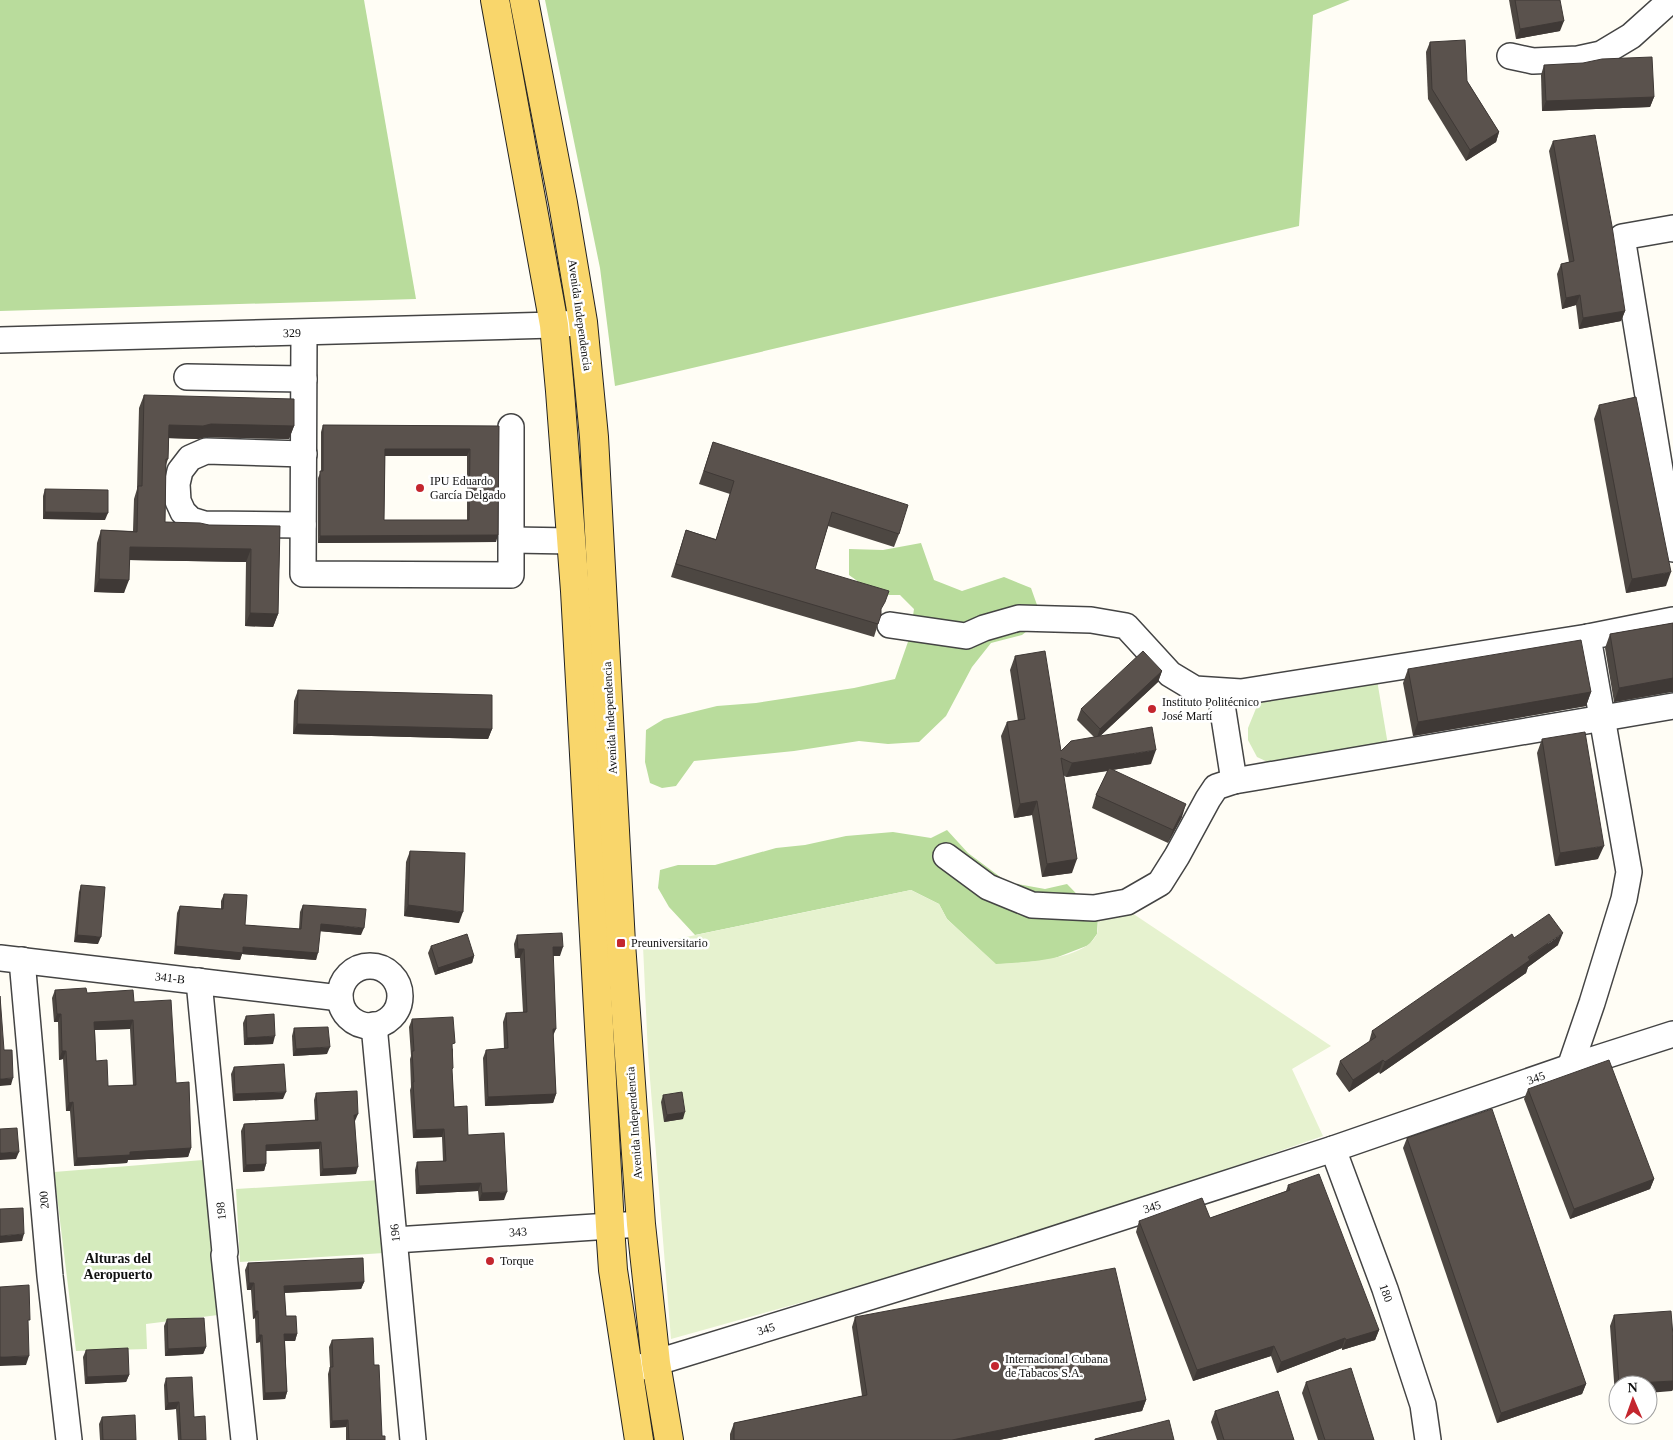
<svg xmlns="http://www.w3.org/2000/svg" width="1673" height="1440" viewBox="0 0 1673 1440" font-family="Georgia,serif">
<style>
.green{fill:#d5ebbd}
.forest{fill:#b9dc9c}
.pitch{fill:#e6f2cf}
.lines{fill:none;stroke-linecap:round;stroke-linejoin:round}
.minor-casing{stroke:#444;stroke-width:28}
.major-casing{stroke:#222;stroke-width:30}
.minor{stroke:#fff;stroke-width:25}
.major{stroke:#f9d66b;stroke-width:28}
.wall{fill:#4d4742;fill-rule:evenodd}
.shaded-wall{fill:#3f3936}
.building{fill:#5a524d;stroke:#3f3936;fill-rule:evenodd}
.poi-dot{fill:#c4262e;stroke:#fff;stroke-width:2}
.labels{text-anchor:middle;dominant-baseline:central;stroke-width:5;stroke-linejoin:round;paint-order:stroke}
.street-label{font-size:12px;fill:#111;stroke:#fff}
.poi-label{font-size:12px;fill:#111;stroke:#fff;text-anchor:start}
.neighbourhood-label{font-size:14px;font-weight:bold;fill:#111;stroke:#fff}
</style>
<rect width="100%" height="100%" fill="#fffdf5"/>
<g class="green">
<polygon points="1377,680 1388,745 1272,764 1257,757 1248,740 1248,728 1257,706 1268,698"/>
<polygon points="203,1160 218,1315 146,1324 147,1349 76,1351 54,1172"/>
<polygon points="380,1180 384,1253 240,1262 236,1189"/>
</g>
<g class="forest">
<polygon points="0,0 364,0 416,299 0,311"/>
<polygon points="545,0 1350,0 1313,15 1299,226 615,386 600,268"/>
<polygon points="921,543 934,580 962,591 1004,577 1031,588 1042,619 1022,635 991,643 972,667 946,716 919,742 888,744 859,741 794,751 694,761 676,786 662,788 650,783 645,762 646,730 664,719 717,706 756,703 854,688 895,679 910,636 914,609 900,595 877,595 849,575 849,549 883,550"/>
<polygon points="947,830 968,853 1007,882 1045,889 1067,884 1098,916 1097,934 1089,945 1050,960 996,965 947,919 939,904 911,890 695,935 669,907 658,888 660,870 678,865 715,865 776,848 805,845 846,836 893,832 931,838"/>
</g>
<path class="pitch" d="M911,890L939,904L947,919L996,964C1023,962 1081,961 1096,936C1099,931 1098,922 1098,916L1126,909L1331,1046L1292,1069L1323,1136L1004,1246L671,1339L648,1054L643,946Z"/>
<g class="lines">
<g class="minor-casing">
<g id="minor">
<polyline points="1510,56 1533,61 1578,59 1601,54 1631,36 1671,0 1673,0"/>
<polyline points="1673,228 1622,237 1673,549"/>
<polyline points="304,333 303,574 511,575 511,427"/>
<polyline points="0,340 554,325 575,323"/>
<polyline points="187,377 304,379"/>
<polyline points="303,525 204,524 191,520 183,512 178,501 177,484 180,471 190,458 206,451 304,454"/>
<polyline points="512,540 572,541"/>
<polyline points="890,625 966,636 984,628 1019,618 1091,620 1126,626 1170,674 1195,689 1241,692 1588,637"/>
<polyline points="1220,692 1234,781"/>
<polyline points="946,856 988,887 1032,905 1094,908 1127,902 1160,883 1177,856 1208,799 1216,787 1234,781 1673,706"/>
<polyline points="0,958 340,998"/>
<polyline points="22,960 50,1276 69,1440"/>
<circle cx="370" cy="996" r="30"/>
<polyline points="199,981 225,1252 224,1255 244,1440"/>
<polyline points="374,1025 413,1440"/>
<polyline points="1570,1067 1592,1003 1624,899 1629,872 1588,637 1673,620"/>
<polyline points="1333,1149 1385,1289 1423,1405 1428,1440"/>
<polyline points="395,1240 641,1224"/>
<polyline points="638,1368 993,1259 1333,1149 1570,1067 1673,1034"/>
</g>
</g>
<g class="major-casing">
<g id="major">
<polyline points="495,0 554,325 560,391 575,591 610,1226 613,1270 639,1440"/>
<polyline points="524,0 563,203 583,322 594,437 621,943 641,1224 656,1363 669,1440"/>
</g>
</g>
<use href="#minor" class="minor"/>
<use href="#major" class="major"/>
</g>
<g class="wall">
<polygon points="1509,0 1560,0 1560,31 1516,39"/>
<polygon points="1430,42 1467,81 1499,132 1496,142 1466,161 1428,99 1426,52"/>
<polygon points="1544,65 1654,97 1650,107 1542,111 1541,75"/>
<polygon points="1553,141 1625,311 1621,321 1579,329 1576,305 1562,309 1557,274 1561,264 1569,262 1549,151"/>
<polygon points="144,395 294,426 289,439 206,437 198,439 169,438 168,459 166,465 165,522 209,525 280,526 278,614 273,627 245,626 246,562 130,560 124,593 94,592 97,543 101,530 133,531 134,499 137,489 139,408"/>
<polygon points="1599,405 1666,586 1626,593 1594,419"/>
<path d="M323,425L499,426L496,542L318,543V478L321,471V432ZM385,456H467V520H384Z"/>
<polygon points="713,442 899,534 894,547 828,526 815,569 881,613 878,624 874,637 671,577 686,530 716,539 730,494 699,484"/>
<polygon points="45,489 105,520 43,519 43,496"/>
<polygon points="1673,623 1673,692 1671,692 1614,702 1605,648 1610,634"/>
<polygon points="1015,656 1061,751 1094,737 1077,720 1081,709 1162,671 1158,682 1100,736 1151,764 1112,770 1182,817 1168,843 1092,808 1096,795 1108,771 1066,777 1063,775 1072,873 1042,877 1032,815 1014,818 1001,736 1007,722 1018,721 1010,670"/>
<polygon points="1408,669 1591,692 1586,706 1413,736 1403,683"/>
<polygon points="298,690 492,729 488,739 293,734 294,701"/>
<polygon points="1542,739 1598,859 1555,866 1537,753"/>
<polygon points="410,851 459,923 404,916 406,862"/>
<polygon points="81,885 98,944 74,942 79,892"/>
<polygon points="224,894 245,925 299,929 300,912 303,905 361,935 320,931 316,960 242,954 240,960 174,954 177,913 180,906 221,909 221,901"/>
<polygon points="517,935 560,956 553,956 553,1037 556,1094 553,1103 485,1106 483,1058 486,1050 504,1049 503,1022 506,1013 523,1012 520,958 515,958 514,944"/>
<polygon points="1514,938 1558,945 1528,967 1526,973 1380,1074 1379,1072 1349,1092 1336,1074 1340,1061 1369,1042 1372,1031"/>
<polygon points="431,946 474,956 472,963 435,975 428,953"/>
<path d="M55,990L87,993L134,1002L176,1083L191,1148L188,1157L128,1160L127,1163L74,1166L70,1111H66L63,1059L59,1060L58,1022H54L52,998ZM130,1029L133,1085L108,1086L96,1061L95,1030Z"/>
<polygon points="246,1016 273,1044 244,1045 243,1023"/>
<polygon points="412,1019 453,1049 452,1072 454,1107 468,1135 504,1200 479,1201 478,1191 416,1194 415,1170 417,1162 443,1161 442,1137 413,1138 410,1090 411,1087 410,1059 411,1056 409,1027"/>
<polygon points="294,1028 327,1054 293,1056 292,1036"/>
<polygon points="234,1067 283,1099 233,1101 231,1074"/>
<polygon points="1528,1089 1654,1179 1650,1189 1570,1219 1524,1099"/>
<polygon points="316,1093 355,1121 356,1174 320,1176 319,1149 266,1151 266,1164 264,1171 243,1172 241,1131 244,1124 315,1120 314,1100"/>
<polygon points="663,1095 683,1119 664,1122 661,1102"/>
<polygon points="1407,1138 1586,1384 1582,1394 1497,1423 1403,1148"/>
<polygon points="1288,1185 1379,1330 1375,1340 1342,1350 1342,1348 1277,1373 1271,1356 1193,1381 1136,1232 1139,1221 1210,1218 1286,1191"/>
<polygon points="248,1263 364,1282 361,1289 284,1293 286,1316 297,1334 295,1341 285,1341 287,1392 285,1399 263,1400 260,1342 256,1343 255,1318 253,1319 251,1290 247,1290 245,1270"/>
<polygon points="1614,1315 1673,1336 1673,1389 1672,1391 1648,1385 1618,1385 1618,1395 1615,1395 1610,1326"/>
<polygon points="855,1317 1146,1400 1142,1411 999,1440 730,1440 730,1434 734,1423 862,1396 852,1327"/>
<polygon points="167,1319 206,1347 203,1354 165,1356 164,1326"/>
<polygon points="332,1340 374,1365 382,1436 385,1440 346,1440 346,1427 330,1428 328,1374 330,1367 329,1347"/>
<polygon points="86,1350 129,1375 126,1382 85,1384 83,1357"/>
<polygon points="166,1378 194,1417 206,1440 178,1440 176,1409 165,1410 164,1385"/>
<polygon points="1306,1382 1374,1440 1318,1440 1302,1393"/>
<polygon points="1215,1411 1294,1440 1217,1440 1211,1422"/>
<polygon points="102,1417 136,1440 100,1440 99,1424"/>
</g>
<g class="shaded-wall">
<polygon points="1564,21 1560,31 1516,39 1520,29"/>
<polygon points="1654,97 1650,107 1542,111 1546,101"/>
<polygon points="1499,132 1496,142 1466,161 1470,150"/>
<polygon points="1580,295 1576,305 1562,309 1566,298"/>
<polygon points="1625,311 1621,321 1579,329 1583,318"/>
<polygon points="211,424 294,426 289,439 206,437 198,439 164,438 169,425"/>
<polygon points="385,449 470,449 467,456 383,456"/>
<polygon points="45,512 108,513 105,520 43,519"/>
<polygon points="498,535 496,542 318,543 320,536"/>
<polygon points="130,547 251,549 246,562 126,560"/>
<polygon points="1671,572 1666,586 1626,593 1632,579"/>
<polygon points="99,579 129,580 124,593 94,592"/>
<polygon points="250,613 278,614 273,627 245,626"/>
<polygon points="1162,671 1158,682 1096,740 1100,729"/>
<polygon points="1673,678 1673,692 1671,692 1614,702 1619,688"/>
<polygon points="1591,692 1586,706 1413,736 1418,722"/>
<polygon points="297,724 492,729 488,739 293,734"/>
<polygon points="1156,750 1151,764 1066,777 1072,763"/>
<polygon points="1037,801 1032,815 1014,818 1020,804"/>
<polygon points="1186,804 1182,817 1168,843 1173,830"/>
<polygon points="1604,846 1598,859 1555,866 1560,853"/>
<polygon points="1077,859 1072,873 1042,877 1047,864"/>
<polygon points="408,905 463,912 459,923 404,916"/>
<polygon points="321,924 364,928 361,935 318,931"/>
<polygon points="1563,933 1558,945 1528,967 1526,973 1380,1074 1385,1062"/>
<polygon points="77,935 101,937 98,944 74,942"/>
<polygon points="176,946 243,947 318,953 316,960 242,954 240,960 174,954"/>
<polygon points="553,947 563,947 560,956 550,956"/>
<polygon points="518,949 524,949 520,958 515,958"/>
<polygon points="474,956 472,963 435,975 438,968"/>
<polygon points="57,1014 61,1014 58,1022 54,1022"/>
<polygon points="133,1020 130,1029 91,1030 94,1022"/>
<polygon points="553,1029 556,1029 552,1038"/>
<polygon points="275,1036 273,1044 244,1045 247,1038"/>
<polygon points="330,1047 327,1054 293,1056 296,1049"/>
<polygon points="62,1051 66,1051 63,1059 59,1060"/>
<polygon points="1383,1060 1379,1072 1349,1092 1353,1080"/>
<polygon points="13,1078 11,1085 0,1086 0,1079"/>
<polygon points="286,1092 283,1099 233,1101 235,1094"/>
<polygon points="556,1094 553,1103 485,1106 488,1097"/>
<polygon points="73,1102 70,1111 66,1111 69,1103"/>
<polygon points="685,1112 683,1119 664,1122 667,1115"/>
<polygon points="358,1114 355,1121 352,1121 354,1115"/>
<polygon points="444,1129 442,1137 413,1138 416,1130"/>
<polygon points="321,1142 319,1149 263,1151 266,1145"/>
<polygon points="191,1148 188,1157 128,1160 127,1163 74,1166 77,1158 130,1152"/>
<polygon points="19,1152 16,1159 0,1160 0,1153"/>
<polygon points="266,1164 264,1171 243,1172 246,1165"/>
<polygon points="358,1167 356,1174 320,1176 323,1169"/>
<polygon points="1654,1179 1650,1189 1570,1219 1574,1209"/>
<polygon points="481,1183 478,1191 416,1194 419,1186"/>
<polygon points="507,1192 504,1200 479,1201 482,1193"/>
<polygon points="24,1234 22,1241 0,1243 0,1236"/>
<polygon points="364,1282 361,1289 281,1293 284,1286"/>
<polygon points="249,1283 254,1283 251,1290 247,1290"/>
<polygon points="255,1311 258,1311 255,1318 253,1319"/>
<polygon points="1379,1330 1375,1340 1342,1350 1346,1340"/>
<polygon points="284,1334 297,1334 295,1341 282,1341"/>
<polygon points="259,1335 262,1335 260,1342 256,1343"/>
<polygon points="1345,1338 1342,1348 1277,1373 1281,1362"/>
<polygon points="1274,1346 1271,1356 1193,1381 1197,1370"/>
<polygon points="206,1347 203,1354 165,1356 168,1349"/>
<polygon points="29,1356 26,1365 0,1366 0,1357"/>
<polygon points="129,1375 126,1382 85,1384 87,1377"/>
<polygon points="1673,1381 1673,1389 1672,1391 1648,1393 1648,1385 1619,1385"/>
<polygon points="1586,1384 1582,1394 1497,1423 1501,1413"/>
<polygon points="1618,1386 1618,1395 1615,1395"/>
<polygon points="287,1392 285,1399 263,1400 265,1393"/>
<polygon points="1146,1400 1142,1411 999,1440 952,1440"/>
<polygon points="179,1402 176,1409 165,1410 168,1403"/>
<polygon points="348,1420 346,1427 330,1428 332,1421"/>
</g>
<g class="building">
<polygon points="1515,0 1560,0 1564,21 1520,29"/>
<polygon points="1465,40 1467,81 1499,132 1470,150 1432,89 1430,42"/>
<polygon points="1652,57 1654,97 1546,101 1544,65 1583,63 1602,59"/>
<polygon points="1595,135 1612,226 1625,311 1583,318 1580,295 1566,298 1561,264 1574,261 1553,141"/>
<polygon points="144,395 294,399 294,426 211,424 203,426 169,425 168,459 166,459 165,522 200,523 209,525 280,526 278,614 250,613 251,549 130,547 129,580 99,579 101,530 137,532 138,486 142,486"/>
<polygon points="1636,397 1671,572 1632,579 1599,405"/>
<path d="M323,425L499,426L498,535L320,536V471H323ZM385,449H470L469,520H384Z"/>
<polygon points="713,442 908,505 899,534 832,512 815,569 889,591 885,602 881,609 881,615 878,624 676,564 686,530 716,540 734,481 704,471"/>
<polygon points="45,489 108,490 108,513 45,512"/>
<polygon points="1673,623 1673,678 1619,688 1610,634"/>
<polygon points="1581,640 1591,692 1418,722 1408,669"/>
<polygon points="1045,651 1061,751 1071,741 1152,727 1156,750 1072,763 1061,758 1077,859 1047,864 1037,801 1020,804 1007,722 1025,719 1015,656"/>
<polygon points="1143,651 1162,671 1100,729 1081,709"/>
<polygon points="298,690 492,695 492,729 297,724"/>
<polygon points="1585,732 1604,846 1560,853 1542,739"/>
<polygon points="1109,768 1186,804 1173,830 1096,795"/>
<polygon points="410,851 465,853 463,912 408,905"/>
<polygon points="81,885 105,887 101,937 77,935"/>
<polygon points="224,894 247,895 245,925 301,929 303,905 366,909 364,928 321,924 318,953 243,947 243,953 176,946 180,906 223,909"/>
<polygon points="1549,914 1563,933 1528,957 1530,960 1385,1062 1383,1060 1353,1080 1340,1061 1376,1037 1372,1031 1512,934 1514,938"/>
<polygon points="562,933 563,947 553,947 556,1029 553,1029 556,1094 488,1097 486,1050 508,1048 506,1013 527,1012 524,949 518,949 517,935"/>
<polygon points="467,934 474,956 438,968 431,946"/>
<path d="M86,988L87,993L133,990L134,1002L171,1000L176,1083L189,1082L191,1148L130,1152V1155L77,1158L73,1102L69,1103L66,1051H62L61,1014H57L55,990ZM133,1020L136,1085L108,1086L107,1060L96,1061L94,1022Z"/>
<polygon points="0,996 4,1050 12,1050 13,1078 0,1079"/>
<polygon points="274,1014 275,1036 247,1038 246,1016"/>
<polygon points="453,1017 455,1043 452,1044 453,1068 452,1069 454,1107 467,1106 468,1135 504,1133 507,1192 482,1193 481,1183 419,1186 417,1162 446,1161 444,1129 416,1130 413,1082 414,1082 412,1051 414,1051 412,1019"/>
<polygon points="328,1027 330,1047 296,1049 294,1028"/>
<polygon points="1609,1060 1654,1179 1574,1209 1528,1089"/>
<polygon points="284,1064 286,1092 235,1094 234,1067"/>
<polygon points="357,1091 358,1114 354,1115 358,1167 323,1169 321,1142 266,1145 266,1164 246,1165 244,1124 318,1120 316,1093"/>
<polygon points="682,1092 685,1112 667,1115 663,1095"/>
<polygon points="1492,1109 1586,1384 1501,1413 1407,1138"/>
<polygon points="17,1128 19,1152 0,1153 0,1129"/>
<polygon points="1319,1174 1379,1330 1346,1340 1345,1338 1281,1362 1274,1346 1197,1370 1139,1221 1202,1198 1210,1218 1290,1190 1288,1185"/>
<polygon points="23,1208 24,1234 0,1236 0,1209"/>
<polygon points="363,1258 364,1282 284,1286 286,1316 296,1316 297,1334 284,1334 287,1392 265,1393 262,1335 259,1335 258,1311 255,1311 254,1283 249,1283 248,1263"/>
<polygon points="1115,1268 1146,1400 952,1440 734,1440 734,1423 867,1395 855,1317"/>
<polygon points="29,1285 30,1320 28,1320 29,1356 0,1357 0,1287"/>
<polygon points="1671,1311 1673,1336 1673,1381 1619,1384 1614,1315"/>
<polygon points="204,1318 206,1347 168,1349 167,1319"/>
<polygon points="373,1338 374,1365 379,1365 382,1436 385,1436 385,1440 349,1440 348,1420 332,1421 330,1367 333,1367 332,1340"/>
<polygon points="128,1348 129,1375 87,1377 86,1350"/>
<polygon points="1351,1368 1374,1440 1325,1440 1306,1382"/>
<polygon points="192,1377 194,1417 205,1416 206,1440 181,1440 179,1402 168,1403 166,1378"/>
<polygon points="1278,1391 1294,1440 1224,1440 1215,1411"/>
<polygon points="135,1415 136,1440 103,1440 102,1417"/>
<polygon points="1169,1420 1174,1440 1095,1440 1095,1439"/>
</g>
<g class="poi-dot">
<circle cx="420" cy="488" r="5"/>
<circle cx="1152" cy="709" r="5"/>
<rect x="616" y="938" width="10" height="10" rx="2.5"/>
<circle cx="490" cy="1261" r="5"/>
<circle cx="995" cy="1366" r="5"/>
</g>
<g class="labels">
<g class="street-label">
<text transform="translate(580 315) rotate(82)">Avenida Independencia</text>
<text transform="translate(292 333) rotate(-1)">329</text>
<text transform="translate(610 718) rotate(-93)">Avenida Independencia</text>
<text transform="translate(170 978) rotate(7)">341-B</text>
<text transform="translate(1536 1078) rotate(-19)">345</text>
<text transform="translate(634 1123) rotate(-94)">Avenida Independencia</text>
<text transform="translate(44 1200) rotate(-95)">200</text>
<text transform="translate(1152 1207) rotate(-18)">345</text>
<text transform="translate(221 1211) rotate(-96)">198</text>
<text transform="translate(518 1232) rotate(-4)">343</text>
<text transform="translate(395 1233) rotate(-96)">196</text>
<text transform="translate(1386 1293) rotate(71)">180</text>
<text transform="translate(766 1329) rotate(-17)">345</text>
</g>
<g class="poi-label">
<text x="430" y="481">IPU Eduardo<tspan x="430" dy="14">García Delgado</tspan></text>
<text x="1162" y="702">Instituto Politécnico<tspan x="1162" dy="14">José Martí</tspan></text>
<text x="631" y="943">Preuniversitario</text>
<text x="500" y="1261">Torque</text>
<text x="1005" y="1359">Internacional Cubana<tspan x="1005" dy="14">de Tabacos S.A.</tspan></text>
</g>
<g class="neighbourhood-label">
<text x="118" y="1258">Alturas del<tspan x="118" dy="16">Aeropuerto</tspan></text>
</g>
</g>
<g transform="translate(1633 1400) rotate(358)"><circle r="24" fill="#ffffff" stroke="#a0a0a0"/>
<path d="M0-4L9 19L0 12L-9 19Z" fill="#c4262e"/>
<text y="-8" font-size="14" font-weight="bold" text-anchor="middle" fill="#111111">N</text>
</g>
</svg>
